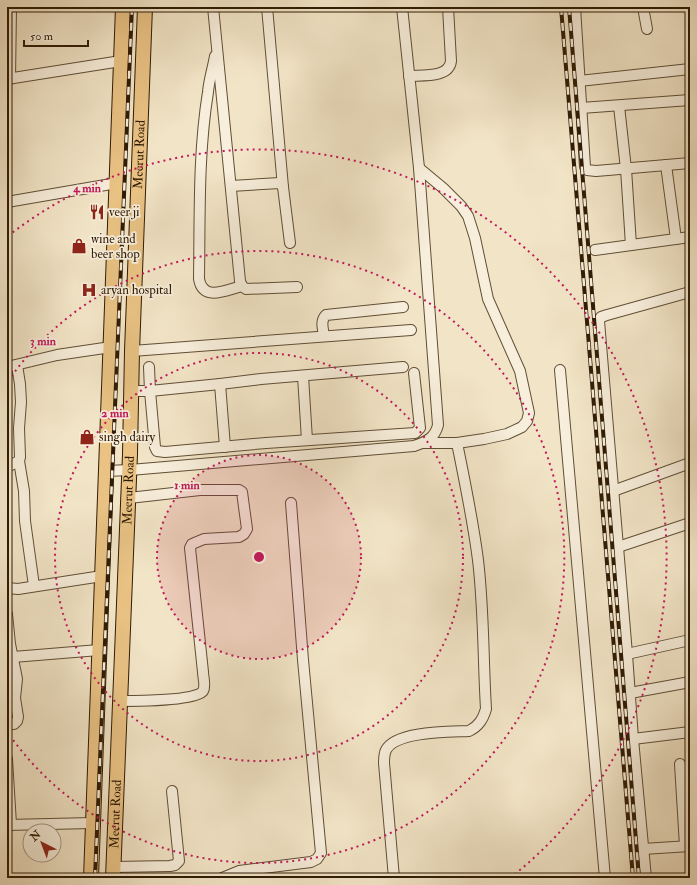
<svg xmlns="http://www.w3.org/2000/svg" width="697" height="885" viewBox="0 0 697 885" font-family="'IM FELL Double Pica',serif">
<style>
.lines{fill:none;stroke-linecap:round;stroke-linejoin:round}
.minor-casing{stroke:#604e36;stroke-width:12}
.highway-casing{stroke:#2f1b05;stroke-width:16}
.minor{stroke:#f7eedb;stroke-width:10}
.highway{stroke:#e9c284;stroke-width:14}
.rail-casing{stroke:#2f1b05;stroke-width:4}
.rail{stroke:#f7eedb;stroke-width:2.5;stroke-dasharray:8;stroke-linecap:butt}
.ring{fill:none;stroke:#c2185b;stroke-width:2;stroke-dasharray:2 4}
.labels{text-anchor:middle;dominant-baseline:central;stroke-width:3.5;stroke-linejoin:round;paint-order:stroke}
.street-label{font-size:13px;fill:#2f1b05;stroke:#f7eedb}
.poi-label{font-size:13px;fill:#2f1b05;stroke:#f7eedb;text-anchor:start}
.centre{fill:#c2185b;stroke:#f7eedb;stroke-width:2}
.ring-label{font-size:12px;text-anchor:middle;font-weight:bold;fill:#c2185b;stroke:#f7eedb;stroke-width:3.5;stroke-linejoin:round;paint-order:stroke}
</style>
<rect width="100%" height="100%" fill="#f2e5c7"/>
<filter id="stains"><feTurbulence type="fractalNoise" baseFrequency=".005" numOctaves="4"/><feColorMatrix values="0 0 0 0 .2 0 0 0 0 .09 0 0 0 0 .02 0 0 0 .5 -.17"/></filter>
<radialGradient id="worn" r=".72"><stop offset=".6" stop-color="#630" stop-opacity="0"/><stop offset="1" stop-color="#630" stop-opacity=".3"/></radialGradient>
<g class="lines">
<g class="minor-casing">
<g id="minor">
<polyline points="213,7 240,281 242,286 246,289 297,287"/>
<polyline points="267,7 283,187"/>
<polyline points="575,7 585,167 587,170 596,171 690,163"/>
<polyline points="643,7 647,29"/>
<path d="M215,56C213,68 209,80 208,92C198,154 200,217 199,279C203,302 226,290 242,286"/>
<path d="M409,76C423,75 449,78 451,61L448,7"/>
<polyline points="7,79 121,61"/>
<polyline points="10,79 11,7"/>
<polyline points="579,81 690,69"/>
<polyline points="619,106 626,169 631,245"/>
<polyline points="581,108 690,100"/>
<polyline points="666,165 676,239"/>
<polyline points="419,168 443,188 461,206 468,216 475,238 488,299 520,371 529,413 527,421 522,427 507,434 484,439 457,443 423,443"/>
<polyline points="231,186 280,183 283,187 290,243"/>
<polyline points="7,202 117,183"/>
<polyline points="595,250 690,237"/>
<path d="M324,336C323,328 320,321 326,315L403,307"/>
<polyline points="132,351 411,330"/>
<polyline points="7,367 57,355 111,347"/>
<polyline points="149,367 150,391 220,384 261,379 403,367"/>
<polyline points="560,370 605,878"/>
<polyline points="303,376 307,440"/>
<polyline points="220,384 225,447"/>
<polyline points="131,391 150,391 155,447 157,451 165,452 266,443 415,433 420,428 414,373"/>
<polyline points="19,461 24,491 25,521 34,586"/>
<polyline points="7,467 19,461 20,457 19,428 21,402 20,384 17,365"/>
<path d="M106,471L130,470L414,446C426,442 435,438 438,425L419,168L402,7"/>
<polyline points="613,491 690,463"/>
<polyline points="618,547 690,523"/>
<polyline points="7,588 18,589 102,576"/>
<polyline points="7,614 10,644 17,679 15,698 18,717 17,721 14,724 7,724"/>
<polyline points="627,654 690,640"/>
<polyline points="13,657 99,650"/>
<polyline points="630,693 690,682"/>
<path d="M121,701C134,701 199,701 203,691C206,686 203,677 203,672L190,548L192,544L204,539L239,537L244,534L247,529L242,492L239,490H200L129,498"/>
<polyline points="633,739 690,732"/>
<polyline points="7,759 11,824"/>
<polyline points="680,764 685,846"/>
<polyline points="7,825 92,823"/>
<polyline points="643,849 690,846"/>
<polyline points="114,867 170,866 175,865 179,861 172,791"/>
<polyline points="222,878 239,871 311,862 317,859 321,853 303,660 291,503"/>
<path d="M394,878L384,763C384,758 384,754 386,750C396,731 449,732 469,731C479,726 483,719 486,709C483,660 484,610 478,560C473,521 465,482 457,443"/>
<polyline points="646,878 633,739 627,654 599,321 601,317 607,315 690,292"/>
</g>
</g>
<g class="highway-casing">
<g id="highway">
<polyline points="91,878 123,7"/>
<path id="s1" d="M113,878L130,454L132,351L145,7"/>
</g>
</g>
<use href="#minor" class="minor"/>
<use href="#highway" class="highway"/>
<g class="rail-casing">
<g id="rail">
<polyline points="561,7 633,878"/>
<polyline points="569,7 639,878"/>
<polyline points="95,878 132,7"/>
</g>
</g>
<use href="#rail" class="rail"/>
</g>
<circle cx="259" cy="557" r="102" fill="#c2185b" fill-opacity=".12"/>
<g class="ring">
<circle cx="259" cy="557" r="102"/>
<circle cx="259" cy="557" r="204"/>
<path d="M8 381A306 306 0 1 1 8 733"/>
<path d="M8 236A407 407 0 1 1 510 878"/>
</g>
<defs>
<g id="restaurant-bare" transform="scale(1.2)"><path d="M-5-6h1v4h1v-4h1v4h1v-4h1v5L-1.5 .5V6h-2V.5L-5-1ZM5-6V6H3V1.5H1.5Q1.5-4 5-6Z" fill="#8f2418" stroke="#f7eedb" stroke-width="2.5" paint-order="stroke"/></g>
<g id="shop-bare" transform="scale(1.2)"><path d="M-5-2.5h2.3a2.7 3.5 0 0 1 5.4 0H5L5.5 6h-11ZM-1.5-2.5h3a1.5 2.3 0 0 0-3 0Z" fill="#8f2418" stroke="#f7eedb" stroke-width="2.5" paint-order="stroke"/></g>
<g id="hospital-bare" transform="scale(1.2)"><path d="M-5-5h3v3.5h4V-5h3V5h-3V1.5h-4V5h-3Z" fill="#8f2418" stroke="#f7eedb" stroke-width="2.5" paint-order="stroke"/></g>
</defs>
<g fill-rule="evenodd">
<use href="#restaurant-bare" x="97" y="212"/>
<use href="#shop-bare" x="79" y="246"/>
<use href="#hospital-bare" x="89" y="290"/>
<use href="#shop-bare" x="87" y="437"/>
</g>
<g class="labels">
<g class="street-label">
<text stroke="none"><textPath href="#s1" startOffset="724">Meerut Road</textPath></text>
<text stroke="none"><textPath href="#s1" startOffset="388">Meerut Road</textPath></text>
<text stroke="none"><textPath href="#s1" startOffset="64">Meerut Road</textPath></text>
</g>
<g class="poi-label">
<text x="109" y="212">veer ji</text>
<text x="91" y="239">wine and<tspan x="91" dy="15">beer shop</tspan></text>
<text x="101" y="290">aryan hospital</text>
<text x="99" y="437">singh dairy</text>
</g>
</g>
<circle cx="259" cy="557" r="6" class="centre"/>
<g class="ring-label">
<text x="87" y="192">4 min</text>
<text x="43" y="345">3 min</text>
<text x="115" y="417">2 min</text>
<text x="187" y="489">1 min</text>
</g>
<rect width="697" height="885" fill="none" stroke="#f2e5c7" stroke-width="24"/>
<rect x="8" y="8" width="681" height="869" fill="none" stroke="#2f1b05" stroke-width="2"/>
<rect x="12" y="12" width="673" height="861" fill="none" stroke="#2f1b05"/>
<g transform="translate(42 843) rotate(318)"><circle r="19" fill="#f7eedb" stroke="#a79a85"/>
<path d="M0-3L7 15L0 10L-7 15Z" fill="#8f2418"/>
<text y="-6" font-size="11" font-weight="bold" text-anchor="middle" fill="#2f1b05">N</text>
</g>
<path d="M24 40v6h64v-6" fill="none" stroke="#2f1b05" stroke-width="2"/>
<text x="30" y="40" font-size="12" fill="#2f1b05" stroke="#f7eedb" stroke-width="3" paint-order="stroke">50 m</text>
<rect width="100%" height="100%" filter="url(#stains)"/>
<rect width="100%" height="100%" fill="url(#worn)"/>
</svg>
